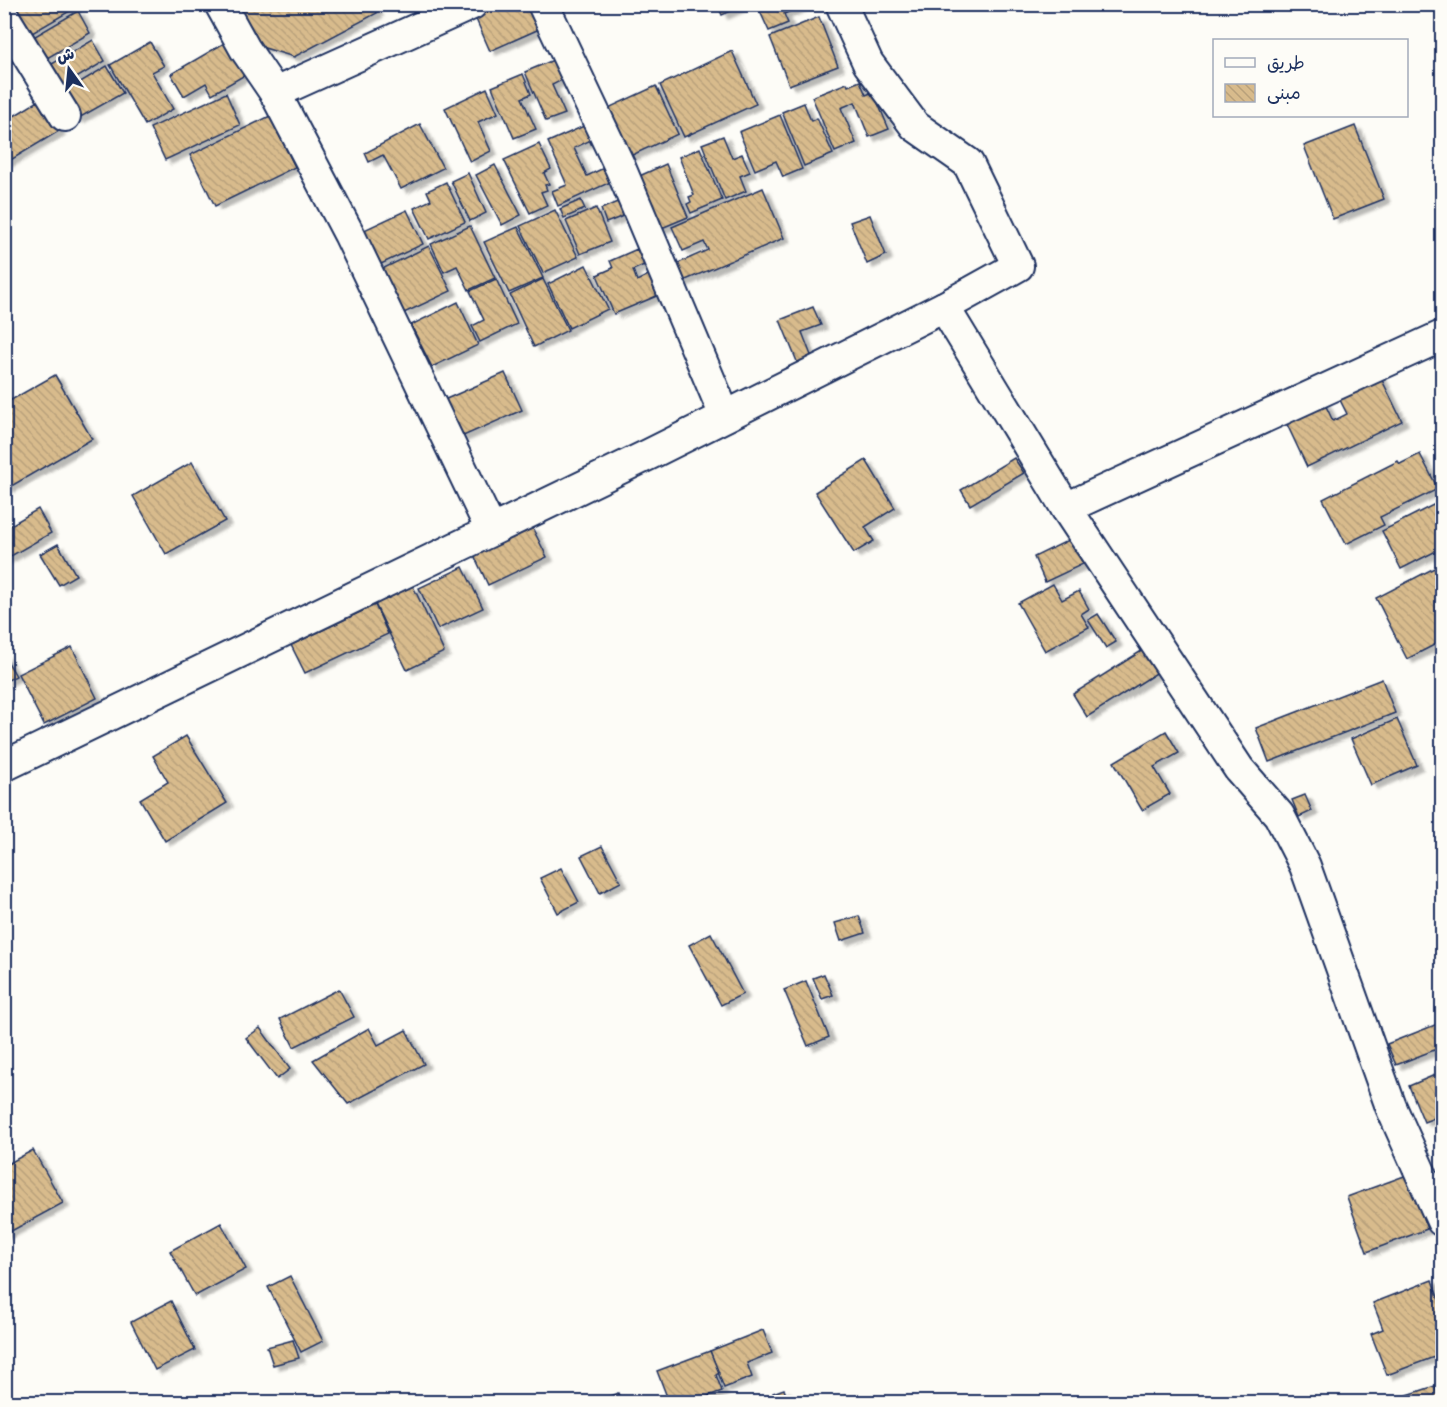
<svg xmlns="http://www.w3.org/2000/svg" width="1447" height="1407" viewBox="0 0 1447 1407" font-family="Delius,'Playpen Sans Arabic',sans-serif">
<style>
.building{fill:url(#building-back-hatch);stroke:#1b2f5e;stroke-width:1.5;filter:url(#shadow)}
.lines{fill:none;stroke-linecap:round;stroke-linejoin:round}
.street-casing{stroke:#1b2f5e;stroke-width:34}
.street{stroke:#fdfcf7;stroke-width:30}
</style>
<defs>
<pattern id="building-back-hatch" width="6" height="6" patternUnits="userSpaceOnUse" patternTransform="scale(1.5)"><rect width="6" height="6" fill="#d8bb8c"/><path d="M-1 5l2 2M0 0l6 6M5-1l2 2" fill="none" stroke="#b9a17b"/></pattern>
<filter id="shadow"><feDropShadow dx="6" dy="4" stdDeviation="1.5" flood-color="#0004"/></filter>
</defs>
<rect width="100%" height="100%" fill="#fdfcf7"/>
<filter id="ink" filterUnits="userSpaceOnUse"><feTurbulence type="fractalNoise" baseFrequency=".0167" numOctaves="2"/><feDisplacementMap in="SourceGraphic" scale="12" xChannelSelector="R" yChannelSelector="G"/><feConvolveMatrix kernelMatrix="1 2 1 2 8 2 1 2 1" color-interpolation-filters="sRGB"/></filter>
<g filter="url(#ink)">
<g class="building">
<polygon points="21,4 73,4 75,8 27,36 12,10"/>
<polygon points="235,4 373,4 377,13 294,57 258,46"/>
<polygon points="504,4 537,4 546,26 490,51 475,17"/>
<polygon points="717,4 746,4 722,15"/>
<polygon points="807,4 784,14 788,23 769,31 757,5"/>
<polygon points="78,11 90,33 42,61 30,39"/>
<polygon points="819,17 838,66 789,85 770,37"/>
<polygon points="93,40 105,61 58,89 45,68"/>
<polygon points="150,42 164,66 152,72 173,109 145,125 110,65"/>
<polygon points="226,42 245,75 212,94 206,83 184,96 171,74"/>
<polygon points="732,51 756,104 684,137 660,85"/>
<polygon points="558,58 566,78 552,85 565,114 546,121 525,72"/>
<polygon points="107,66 123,93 77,119 62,93"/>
<polygon points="523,74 531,94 522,98 536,129 514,138 492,87"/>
<polygon points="860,81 866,95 873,92 889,129 869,137 855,102 841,108 856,143 835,152 812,97 847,83 848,86"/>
<polygon points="656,86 678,134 628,157 606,109"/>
<polygon points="487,88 498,113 478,122 491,151 470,162 445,108"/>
<polygon points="226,93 240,125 165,160 150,128"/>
<polygon points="40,100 59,131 4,164 4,122"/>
<polygon points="804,103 811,121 817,118 833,154 804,166 782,112"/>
<polygon points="780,115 802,169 783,177 776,161 755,170 739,132"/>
<polygon points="270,116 295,167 215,206 190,155"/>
<polygon points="420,124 443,168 401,189 383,155 369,162 365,153"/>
<polygon points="584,126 591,140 574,148 587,176 608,166 615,180 558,206 552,191 567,185 548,142"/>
<polygon points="1355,126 1384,199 1333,219 1304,146"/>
<polygon points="723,136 732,158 742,154 750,172 740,176 746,191 725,200 702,144"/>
<polygon points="539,144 551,169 544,173 549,184 545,185 547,190 541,192 547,205 530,213 504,160"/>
<polygon points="700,148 722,200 691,213 687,204 691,202 689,197 694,195 679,157"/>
<polygon points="666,164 688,217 657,230 635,178"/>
<polygon points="495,165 521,215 502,225 476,175"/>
<polygon points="468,173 486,213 470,221 451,181"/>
<polygon points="446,182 465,222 429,239 414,208 431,200 427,191"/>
<polygon points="763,188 784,238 681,282 674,265 708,250 704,242 683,251 672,227"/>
<polygon points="581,200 585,209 564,218 560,209"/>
<polygon points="622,200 628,214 606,223 601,209"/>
<polygon points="596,208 610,242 580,254 566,221"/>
<polygon points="407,210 423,244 379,265 362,231"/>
<polygon points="555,210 578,257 543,273 520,226"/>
<polygon points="870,215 886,255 867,264 850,222"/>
<polygon points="470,226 495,278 469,290 457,266 444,272 431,244"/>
<polygon points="518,227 543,278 509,293 484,242"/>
<polygon points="429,246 451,291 404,313 382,269"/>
<polygon points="637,249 644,265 633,270 637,281 650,274 659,295 614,314 597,275 613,268 610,261"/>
<polygon points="586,265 608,309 569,328 548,284"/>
<polygon points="496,279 517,324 480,342 472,326 484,320 470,291"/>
<polygon points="543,279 568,330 534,347 510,295"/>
<polygon points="458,302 478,345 432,367 411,325"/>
<polygon points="813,307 821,325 802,332 812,358 798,364 780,320"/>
<polygon points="505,373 522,410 461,437 444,400"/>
<polygon points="55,375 92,439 8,488 4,482 4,404"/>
<polygon points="1380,376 1402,421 1307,467 1285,420 1324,402 1333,421 1347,414 1338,396"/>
<polygon points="1420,454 1438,489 1380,517 1384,525 1346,544 1323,499 1398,461 1400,464"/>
<polygon points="1014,458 1024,473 970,505 961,490"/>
<polygon points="866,460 895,508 865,527 874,541 854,553 815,492"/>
<polygon points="192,462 225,521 166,554 133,496"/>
<polygon points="1441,501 1442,548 1401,569 1382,531"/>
<polygon points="38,509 51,533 4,560 4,529"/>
<polygon points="532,527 547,557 488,585 474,555"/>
<polygon points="1071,539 1083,564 1045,582 1034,557"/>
<polygon points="58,544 76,575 59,585 40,554"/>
<polygon points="1442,564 1442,641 1407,659 1376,598"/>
<polygon points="463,567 483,608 438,629 419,588"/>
<polygon points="1053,584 1062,600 1079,591 1089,609 1081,614 1089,627 1045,651 1018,603"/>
<polygon points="413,586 444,652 407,670 375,604"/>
<polygon points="375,605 388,634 305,673 291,645"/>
<polygon points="1098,614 1116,642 1106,648 1088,620"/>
<polygon points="72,647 97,698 44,725 18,674"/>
<polygon points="1143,650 1158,672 1087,717 1073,694"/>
<polygon points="4,655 16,676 4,682"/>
<polygon points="1382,679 1395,713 1269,762 1256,728"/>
<polygon points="1397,719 1417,765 1371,785 1351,739"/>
<polygon points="1166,731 1179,753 1154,767 1170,794 1142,810 1114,762"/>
<polygon points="186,736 227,803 165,841 140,799 168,782 153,756"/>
<polygon points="1305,795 1312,811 1299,817 1292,800"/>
<polygon points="602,846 621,882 600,893 581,856"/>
<polygon points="561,868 579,902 558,913 540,878"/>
<polygon points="859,916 865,933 841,941 835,923"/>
<polygon points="711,933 743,994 721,1005 689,945"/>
<polygon points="824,974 833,995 822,999 813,978"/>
<polygon points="806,981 829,1037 808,1046 784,990"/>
<polygon points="339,989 354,1017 294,1047 280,1019"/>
<polygon points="1440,1023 1442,1030 1442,1047 1396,1065 1387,1044"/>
<polygon points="260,1028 290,1069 277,1079 246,1038"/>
<polygon points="369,1028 378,1045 406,1030 424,1064 348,1104 313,1060"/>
<polygon points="1442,1072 1442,1115 1424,1122 1409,1086"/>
<polygon points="33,1150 63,1203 4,1235 4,1166"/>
<polygon points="1407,1175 1427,1229 1367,1252 1347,1197"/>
<polygon points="221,1223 246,1269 195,1296 170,1251"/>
<polygon points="290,1276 323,1341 301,1352 268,1287"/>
<polygon points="1432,1280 1442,1309 1442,1354 1387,1375 1371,1334 1383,1329 1373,1303"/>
<polygon points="171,1301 195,1350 155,1370 131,1322"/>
<polygon points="763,1330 772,1353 747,1363 752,1377 724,1388 710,1351"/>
<polygon points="293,1340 299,1358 273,1365 267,1347"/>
<polygon points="710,1351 719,1373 716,1375 722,1391 692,1402 669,1402 657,1371"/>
<polygon points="1435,1386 1440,1402 1386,1402"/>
<polygon points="784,1389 786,1395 776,1399 773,1393"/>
<polygon points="618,1393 622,1402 594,1402"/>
</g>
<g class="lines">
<g class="street-casing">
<g id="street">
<polyline points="220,4 245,49 275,93 349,234 491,530"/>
<polyline points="543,4 620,167 725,416"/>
<polyline points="841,4 868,63 915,126 968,163 1018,266 944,307"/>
<polyline points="4,17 65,116"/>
<polyline points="275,93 472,4"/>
<polyline points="1066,508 1442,336"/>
<polyline points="4,766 650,454 944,307 1066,508 1239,769 1279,815 1305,866 1391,1107 1442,1221"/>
</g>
</g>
<use href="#street" class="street"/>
</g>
</g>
<rect width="1447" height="1407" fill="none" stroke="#fdfcf7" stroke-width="24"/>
<rect x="12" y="12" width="1423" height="1383" fill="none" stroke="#1b2f5e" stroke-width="2" filter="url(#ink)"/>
<rect x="1213" y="39" width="195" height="78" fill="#fdfcf7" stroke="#a3aaba" stroke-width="1.5"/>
<rect x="1225" y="58" width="30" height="9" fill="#fdfcf7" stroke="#a3aaba" stroke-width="1.5"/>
<text x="1267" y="69" font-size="18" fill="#1b2f5e">طريق</text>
<rect x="1225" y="84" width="30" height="18" fill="url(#building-back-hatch)" stroke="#a3aaba" stroke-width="1.5"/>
<text x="1267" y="99" font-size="18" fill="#1b2f5e">مبنى</text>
<g transform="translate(69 69) rotate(345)" stroke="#fdfcf7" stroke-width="4.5" paint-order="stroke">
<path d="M0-4.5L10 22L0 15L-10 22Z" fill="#1b2f5e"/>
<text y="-9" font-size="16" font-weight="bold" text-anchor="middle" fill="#1b2f5e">ش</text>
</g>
</svg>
